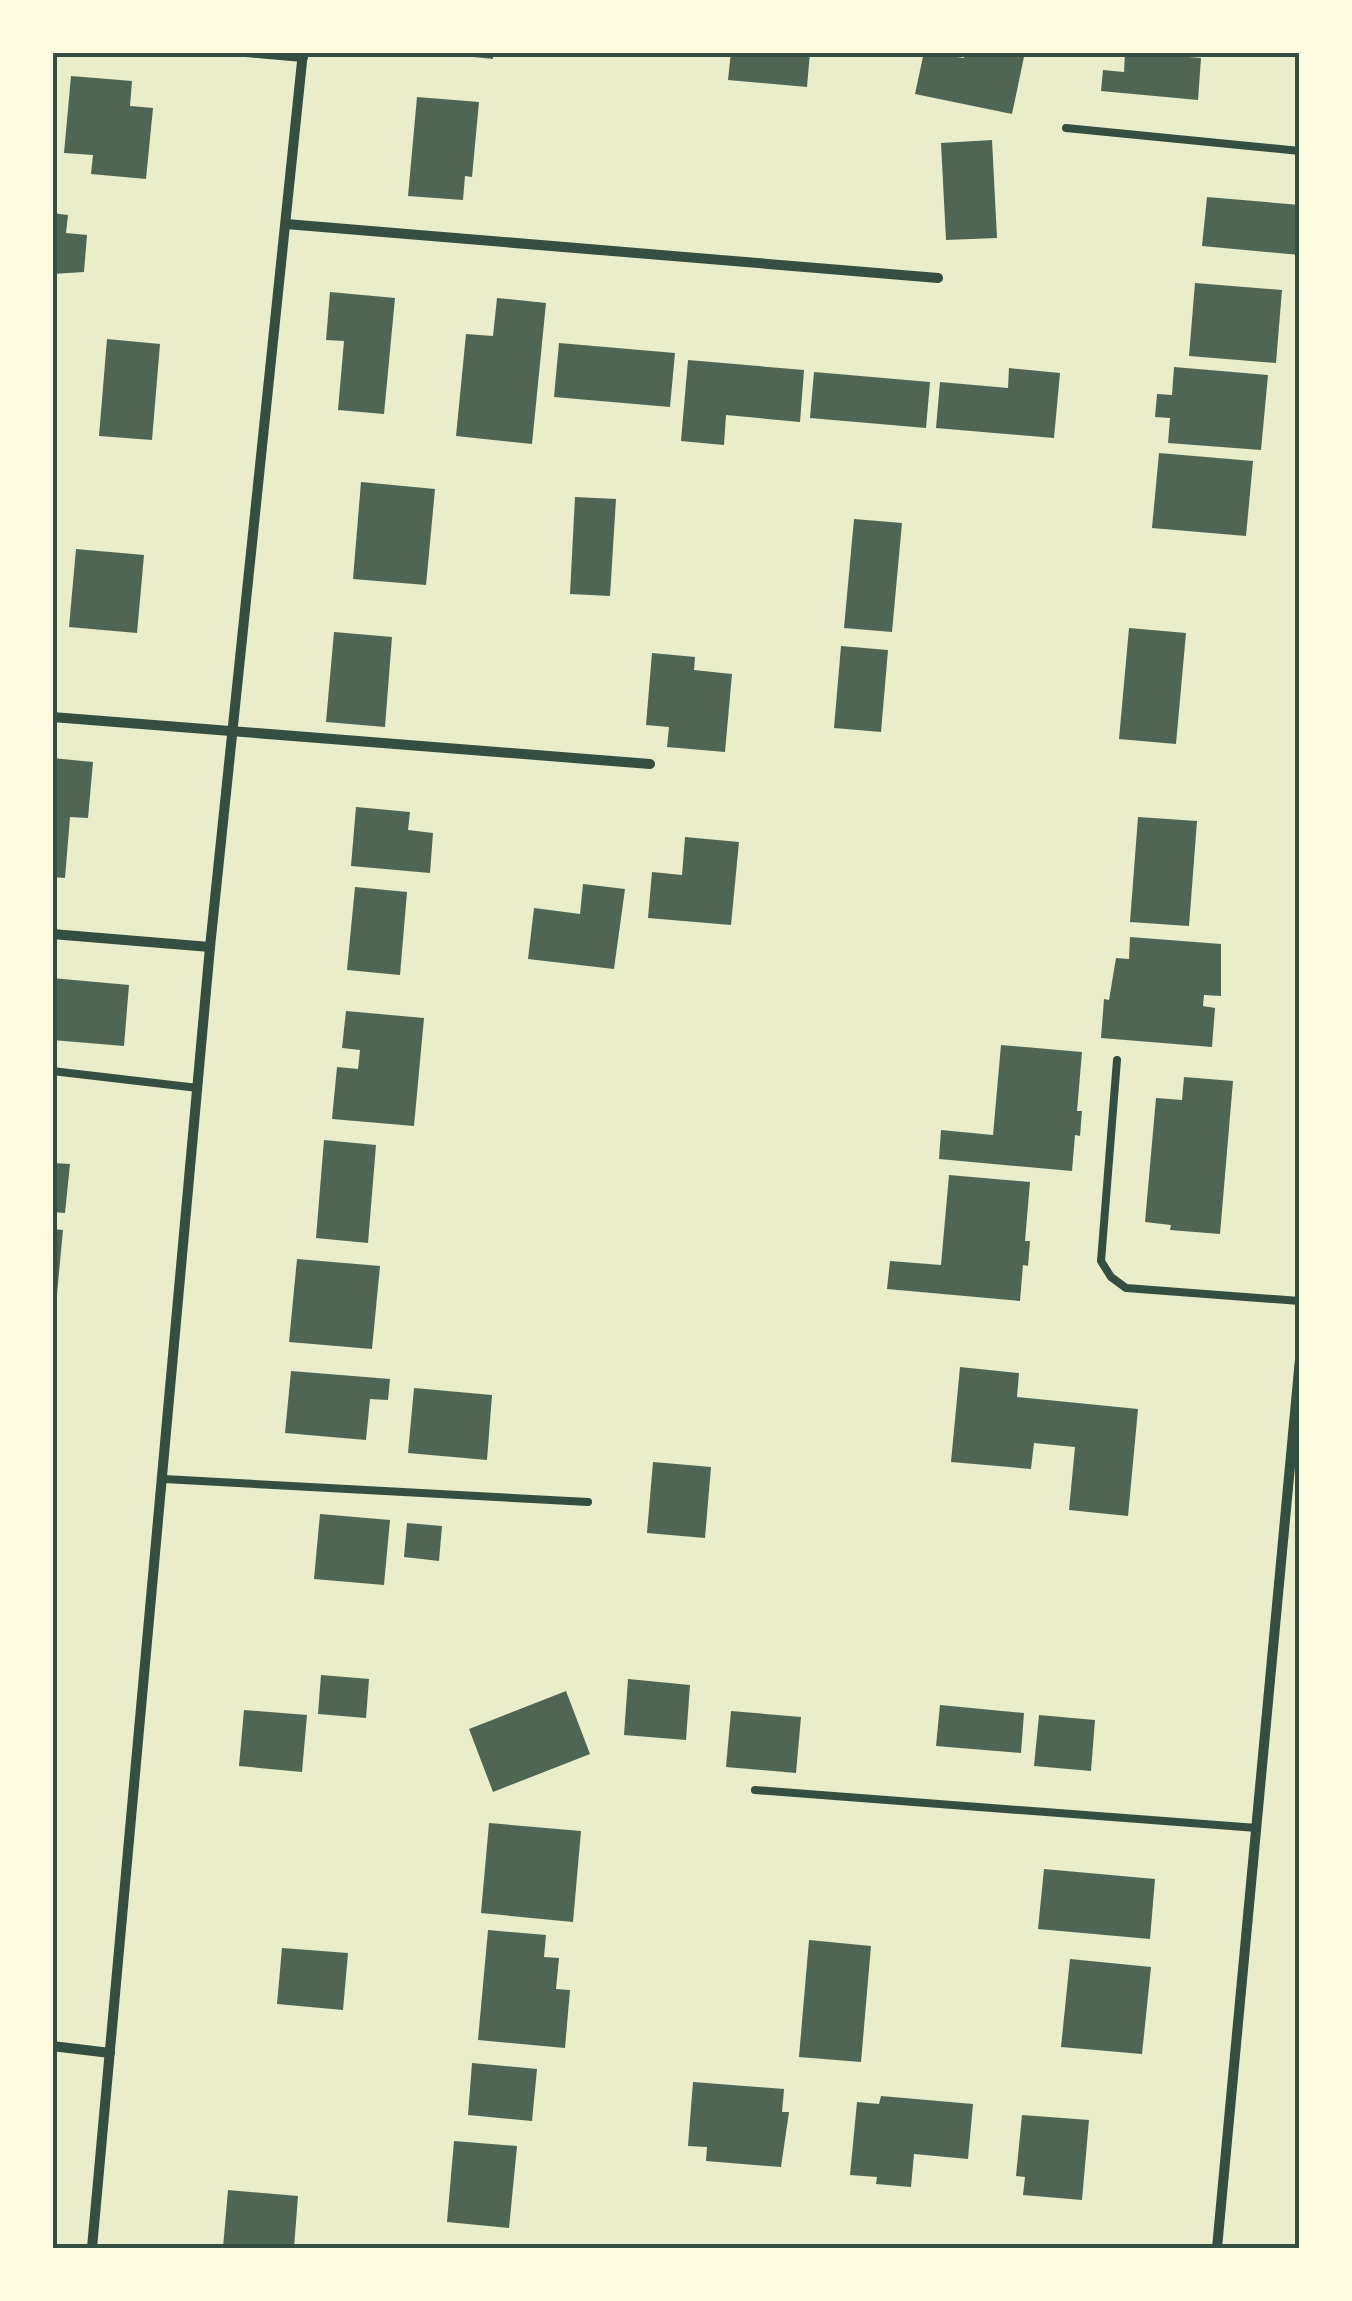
<svg xmlns="http://www.w3.org/2000/svg" width="1352" height="2301" viewBox="0 0 1352 2301" font-family="Signika,sans-serif">
<style>
.building{fill:#4f6655}
.lines{fill:none;stroke-linecap:round;stroke-linejoin:round}
.service{stroke:#344e41;stroke-width:8}
.minor{stroke:#344e41;stroke-width:10}
.neatline{fill:none;stroke:#344e41;stroke-width:4}
</style>
<rect width="100%" height="100%" fill="#e9edc9"/>
<g class="building">
<polygon points="454,52 493,52 493,59 453,55"/>
<polygon points="731,52 810,52 807,87 728,80"/>
<polygon points="924,52 964,58 965,52 1025,52 1012,114 915,94"/>
<polygon points="1125,52 1201,58 1198,100 1101,91 1103,70 1124,72"/>
<polygon points="71,76 132,81 130,106 153,108 146,179 91,174 93,155 64,153"/>
<polygon points="417,97 479,102 472,177 465,176 463,200 408,196"/>
<polygon points="992,140 997,238 946,240 941,143"/>
<polygon points="1207,197 1300,205 1300,255 1202,246"/>
<polygon points="52,213 68,215 66,233 87,235 84,272 52,274"/>
<polygon points="1195,283 1282,290 1276,363 1189,356"/>
<polygon points="330,292 395,298 384,414 338,410 344,341 326,340"/>
<polygon points="497,298 546,303 532,444 456,436 466,334 493,336"/>
<polygon points="107,339 160,344 152,440 99,436"/>
<polygon points="559,343 675,353 670,407 554,397"/>
<polygon points="688,360 804,370 800,422 726,415 724,445 681,441"/>
<polygon points="1174,367 1268,375 1261,450 1168,443 1170,418 1155,417 1157,394 1172,395"/>
<polygon points="1009,368 1060,373 1054,438 936,428 940,382 1008,388"/>
<polygon points="814,372 930,382 926,428 810,418"/>
<polygon points="1159,453 1253,461 1246,536 1152,528"/>
<polygon points="361,482 435,489 426,585 353,579"/>
<polygon points="575,497 616,499 610,596 570,594"/>
<polygon points="854,519 902,523 892,632 844,628"/>
<polygon points="76,549 144,555 137,633 69,627"/>
<polygon points="1129,628 1186,633 1176,744 1119,739"/>
<polygon points="334,632 392,637 385,727 326,722"/>
<polygon points="841,646 888,650 881,732 834,728"/>
<polygon points="652,653 695,657 694,670 732,674 725,752 667,747 669,727 646,725"/>
<polygon points="52,758 93,762 88,818 70,817 65,878 52,877"/>
<polygon points="356,807 410,812 408,830 433,833 430,873 351,866"/>
<polygon points="1138,817 1197,821 1189,926 1130,922"/>
<polygon points="685,837 739,842 731,925 648,918 652,872 682,875"/>
<polygon points="583,884 625,889 614,969 528,959 534,908 580,914"/>
<polygon points="355,887 407,892 400,975 347,970"/>
<polygon points="1130,937 1221,944 1221,996 1204,995 1203,1006 1215,1008 1212,1047 1101,1038 1104,999 1109,1000 1116,958 1129,959"/>
<polygon points="52,978 129,985 124,1046 52,1040"/>
<polygon points="346,1011 424,1018 414,1126 332,1119 337,1067 358,1069 360,1050 342,1048"/>
<polygon points="1001,1045 1082,1052 1077,1111 1082,1111 1080,1136 1075,1135 1072,1171 939,1159 941,1130 993,1135"/>
<polygon points="1184,1077 1233,1081 1220,1234 1170,1230 1171,1225 1145,1222 1156,1098 1182,1100"/>
<polygon points="324,1140 376,1145 368,1243 316,1238"/>
<polygon points="52,1163 70,1164 65,1213 52,1212"/>
<polygon points="949,1175 1030,1182 1025,1241 1030,1241 1028,1266 1023,1265 1020,1301 887,1289 890,1261 941,1265"/>
<polygon points="52,1229 63,1230 55,1315 52,1315"/>
<polygon points="297,1259 380,1266 372,1349 289,1342"/>
<polygon points="960,1367 1019,1373 1017,1397 1138,1409 1128,1516 1069,1510 1075,1447 1034,1443 1031,1469 951,1462"/>
<polygon points="291,1371 390,1379 388,1400 370,1399 366,1440 285,1433"/>
<polygon points="414,1388 492,1395 487,1460 408,1453"/>
<polygon points="653,1462 711,1467 705,1538 647,1533"/>
<polygon points="320,1514 390,1520 384,1585 314,1579"/>
<polygon points="407,1523 442,1526 439,1561 404,1557"/>
<polygon points="321,1675 369,1679 366,1718 318,1714"/>
<polygon points="628,1679 690,1685 686,1740 624,1735"/>
<polygon points="566,1691 590,1754 493,1792 469,1729"/>
<polygon points="940,1705 1024,1713 1021,1753 936,1746"/>
<polygon points="244,1710 307,1715 302,1772 239,1766"/>
<polygon points="731,1711 801,1717 796,1773 726,1767"/>
<polygon points="1039,1715 1095,1720 1091,1771 1034,1766"/>
<polygon points="489,1823 581,1831 573,1922 481,1913"/>
<polygon points="1044,1869 1155,1879 1150,1939 1038,1929"/>
<polygon points="488,1930 546,1935 544,1957 559,1958 556,1989 570,1990 565,2048 478,2040"/>
<polygon points="809,1940 871,1946 861,2062 799,2057"/>
<polygon points="282,1948 348,1953 343,2010 277,2004"/>
<polygon points="1070,1959 1151,1967 1142,2054 1061,2047"/>
<polygon points="472,2063 537,2069 532,2121 468,2115"/>
<polygon points="693,2082 784,2089 782,2112 789,2112 781,2167 706,2161 707,2147 688,2146"/>
<polygon points="881,2096 973,2104 968,2159 914,2154 911,2187 876,2184 877,2177 850,2175 857,2102 879,2104"/>
<polygon points="1022,2115 1089,2120 1082,2200 1023,2195 1025,2177 1016,2176"/>
<polygon points="454,2141 517,2146 509,2228 447,2222"/>
<polygon points="228,2190 298,2196 294,2248 223,2248"/>
</g>
<g class="lines">
<g class="service">
<polyline points="1066,128 1300,151"/>
<polyline points="1117,1060 1101,1261 1111,1277 1126,1288 1300,1301"/>
<polyline points="52,1071 198,1088"/>
<polyline points="164,1479 588,1502"/>
<polyline points="755,1790 1257,1828"/>
</g>
<g class="minor">
<polyline points="246,52 303,57"/>
<polyline points="286,224 938,278"/>
<polyline points="52,717 650,764"/>
<polyline points="52,934 210,947"/>
<polyline points="52,2046 110,2053"/>
<polyline points="92,2248 210,947 303,52"/>
<polyline points="1217,2248 1300,1359"/>
</g>
</g>
<rect width="1352" height="2301" fill="none" stroke="#fefae0" stroke-width="110"/>
<rect x="55" y="55" width="1242" height="2191" class="neatline"/>
</svg>
